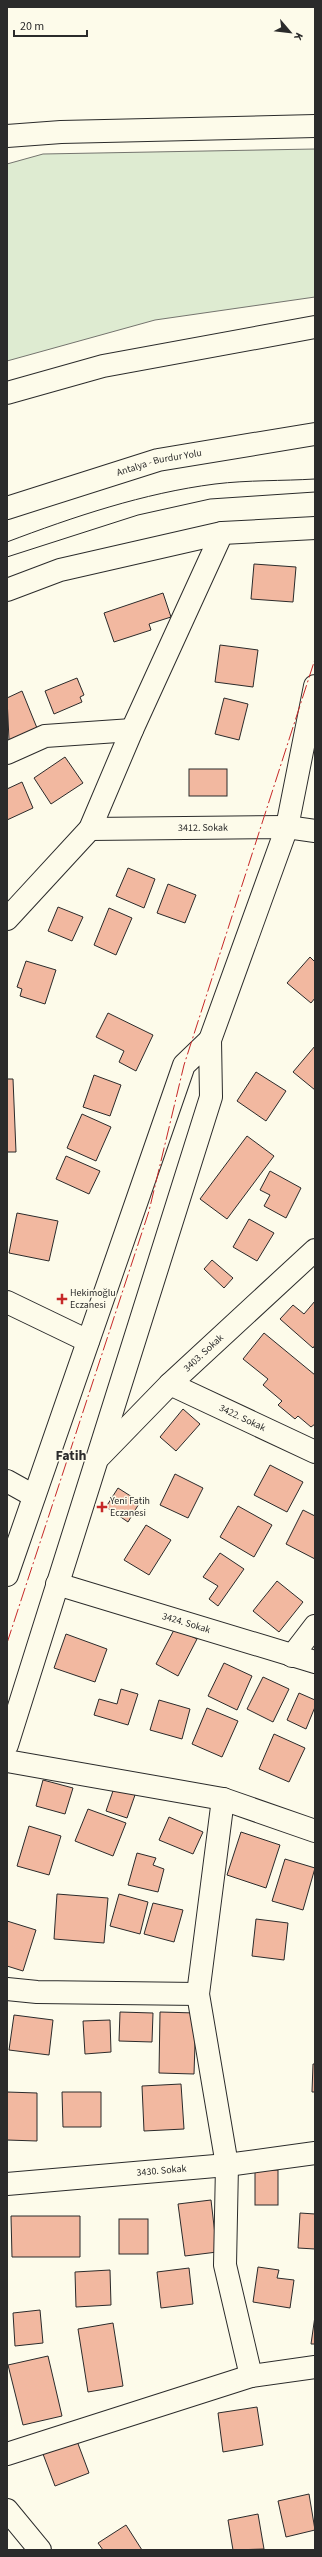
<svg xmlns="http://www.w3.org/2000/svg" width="322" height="2557" viewBox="0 0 322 2557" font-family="'Source Sans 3',sans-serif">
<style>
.green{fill:#deebd1;stroke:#74746e}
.building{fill:#f2b8a0;stroke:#2b2b2b}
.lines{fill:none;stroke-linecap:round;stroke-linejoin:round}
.minor-casing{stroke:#2b2b2b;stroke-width:24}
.highway-casing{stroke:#2b2b2b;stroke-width:24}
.minor{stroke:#fdfbea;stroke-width:22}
.highway{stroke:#fdfbea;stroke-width:22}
.tram{stroke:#2b2b2b;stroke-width:1}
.power{stroke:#c62828;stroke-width:1;stroke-dasharray:14 3 2 3;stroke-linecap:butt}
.poi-dot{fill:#c62828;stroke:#fdfbea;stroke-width:1.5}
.labels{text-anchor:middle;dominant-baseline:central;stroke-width:3;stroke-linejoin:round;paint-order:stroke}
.street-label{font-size:10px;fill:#2b2b2b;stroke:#fdfbea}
.poi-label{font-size:10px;fill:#2b2b2b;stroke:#fdfbea;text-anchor:start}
.district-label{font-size:14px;font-weight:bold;fill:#2b2b2b;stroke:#fdfbea}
</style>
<rect width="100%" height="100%" fill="#fdfbea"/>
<polygon class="green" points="315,149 315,297 155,320 7,361 7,164 43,154"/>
<g class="building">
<polygon points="254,564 296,567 293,602 251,599"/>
<polygon points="163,593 171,617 149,624 151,630 114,642 104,613"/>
<polygon points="220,645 258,650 253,687 215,682"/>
<polygon points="77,678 84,695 80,697 82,702 54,714 45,691"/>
<polygon points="22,691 37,728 9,740 7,698"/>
<polygon points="224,698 248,704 239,740 215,734"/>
<polygon points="65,757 83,783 51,804 34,778"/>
<rect x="189" y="769" width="38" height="27"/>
<polygon points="22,782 33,808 7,820 7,789"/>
<polygon points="128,868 155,879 144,908 116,896"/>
<polygon points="168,884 196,895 185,923 157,913"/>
<polygon points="58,907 83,917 72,941 48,931"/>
<polygon points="109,908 132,918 116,955 94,945"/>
<polygon points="310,957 315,962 315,998 311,1003 287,983"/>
<polygon points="26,961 56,970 45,1004 20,996 22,989 17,987"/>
<polygon points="108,1013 153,1035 136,1071 119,1062 124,1051 96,1037"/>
<polygon points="315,1046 315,1090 293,1072"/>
<polygon points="256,1072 286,1091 266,1121 237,1101"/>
<polygon points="94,1075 121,1085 110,1116 83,1107"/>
<polygon points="7,1079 13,1079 16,1152 7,1152"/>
<polygon points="82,1114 111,1127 96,1161 67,1148"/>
<polygon points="247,1136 274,1156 227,1219 200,1199"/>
<polygon points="66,1156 100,1171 89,1194 56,1179"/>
<polygon points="270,1171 301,1188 286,1218 264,1206 270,1195 260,1190"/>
<polygon points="17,1213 58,1221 49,1261 9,1253"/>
<polygon points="249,1219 274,1233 257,1261 233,1247"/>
<polygon points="212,1260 233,1278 224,1288 204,1269"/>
<polygon points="315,1301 315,1345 313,1348 280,1319 293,1305 304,1314"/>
<polygon points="264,1333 315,1375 315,1424 311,1427 298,1416 295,1419 278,1405 282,1401 263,1385 268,1379 243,1359"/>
<polygon points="183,1409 200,1424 176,1451 160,1437"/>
<polygon points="270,1465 303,1482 287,1512 254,1495"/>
<polygon points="175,1474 203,1488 188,1518 160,1505"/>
<polygon points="118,1488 140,1502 128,1522 106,1507"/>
<polygon points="238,1506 272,1525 254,1557 220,1537"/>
<polygon points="303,1510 315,1516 315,1559 286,1544"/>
<polygon points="146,1525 171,1540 149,1575 124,1560"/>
<polygon points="220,1553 244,1569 218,1606 209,1599 218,1586 203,1577"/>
<polygon points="277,1581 303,1602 279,1632 253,1611"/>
<polygon points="175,1628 197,1639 178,1676 156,1664"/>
<polygon points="66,1634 107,1649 95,1682 54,1668"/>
<polygon points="224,1663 252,1676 237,1710 208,1696"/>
<polygon points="263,1677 289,1689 273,1722 247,1709"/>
<polygon points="121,1689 138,1694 128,1725 94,1715 99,1699 117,1704"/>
<polygon points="299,1693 315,1700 315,1707 306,1729 287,1720"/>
<polygon points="159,1700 190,1709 182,1739 150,1730"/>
<polygon points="207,1708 238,1721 222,1757 192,1744"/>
<polygon points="274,1734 305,1748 289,1782 259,1769"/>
<polygon points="43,1780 73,1788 65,1814 36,1806"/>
<polygon points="114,1788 135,1795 127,1818 106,1811"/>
<polygon points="88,1809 126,1823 113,1856 75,1841"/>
<polygon points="169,1817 203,1832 193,1854 159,1840"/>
<polygon points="29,1826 61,1836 49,1875 17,1866"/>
<polygon points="241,1832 280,1845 266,1888 227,1875"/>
<polygon points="137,1853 156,1858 153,1865 164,1869 158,1892 128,1885"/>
<polygon points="285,1859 315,1868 303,1910 272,1901"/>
<polygon points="57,1894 108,1898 104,1943 54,1939"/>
<polygon points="119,1894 148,1902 140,1934 110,1926"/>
<polygon points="153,1903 183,1910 174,1942 144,1934"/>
<polygon points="256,1919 288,1923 284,1960 252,1956"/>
<polygon points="7,1921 36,1930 23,1971 7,1966"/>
<polygon points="120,2012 153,2013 152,2042 119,2041"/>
<polygon points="160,2012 196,2013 194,2074 159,2073"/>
<polygon points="14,2015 53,2020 49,2055 9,2050"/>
<polygon points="110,2020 111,2052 85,2054 83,2021"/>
<polygon points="313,2064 315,2064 315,2092 312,2092"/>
<polygon points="181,2084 184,2129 144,2131 142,2086"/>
<polygon points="7,2092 37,2093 37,2141 7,2140"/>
<polygon points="62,2092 101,2092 101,2127 63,2127"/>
<rect x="255" y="2170" width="23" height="35"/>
<polygon points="211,2200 217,2252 185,2256 178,2204"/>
<polygon points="300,2213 315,2214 315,2249 298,2248"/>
<polygon points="11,2216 80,2216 80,2257 12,2257"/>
<rect x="119" y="2219" width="29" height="35"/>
<polygon points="258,2267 279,2270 277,2278 294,2280 290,2308 253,2302"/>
<polygon points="189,2268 193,2304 161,2308 157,2272"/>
<polygon points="110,2270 111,2305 76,2307 75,2272"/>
<polygon points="40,2310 43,2343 15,2346 13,2313"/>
<polygon points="315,2316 315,2344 311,2344"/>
<polygon points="113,2323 123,2386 88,2392 78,2329"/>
<polygon points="48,2356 62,2416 23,2425 8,2365"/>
<polygon points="257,2407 263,2445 223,2452 218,2413"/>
<polygon points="77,2441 89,2473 55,2486 43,2454"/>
<polygon points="309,2494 315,2530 286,2537 278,2501"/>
<polygon points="258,2514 264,2549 233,2550 228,2520"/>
<polygon points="126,2525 142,2550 103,2550 98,2543"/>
</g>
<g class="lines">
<g class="minor-casing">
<g id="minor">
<polyline points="7,136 61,132 315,126"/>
<polyline points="7,590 60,570 222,533 315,528"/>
<polyline points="7,753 45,736 132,730"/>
<path id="s1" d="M90,829L287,827L315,831"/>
<polyline points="7,919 90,829 132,730 222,533"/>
<polyline points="210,1040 287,827 315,686"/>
<polyline points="7,1302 88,1341"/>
<path id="s2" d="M170,1384L315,1452"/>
<path id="s3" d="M100,1456L170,1384L315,1250"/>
<polyline points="7,1481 34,1496"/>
<polyline points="7,1575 184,1065 210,1040 211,1097 7,1745"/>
<path id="s4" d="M57,1584L315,1662"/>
<polyline points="292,1656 315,1626"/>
<polyline points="7,1761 223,1799 315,1831"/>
<polyline points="223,1799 198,1994 227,2165 225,2265 251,2376"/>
<polyline points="7,1989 37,1992 198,1994"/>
<path id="s5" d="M7,2184L227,2165L315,2153"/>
<polyline points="7,2454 251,2376 315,2367"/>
<polyline points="7,2510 40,2550"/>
</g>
</g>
<g class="highway-casing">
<g id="highway">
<polyline points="7,393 103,366 315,327"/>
<path id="s6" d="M7,508L158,460L315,434"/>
</g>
</g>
<use href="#minor" class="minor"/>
<use href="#highway" class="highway"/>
<g class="tram">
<path d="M7,542C73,517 144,493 215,484C248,480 282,481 315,479"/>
<polyline points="7,557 138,515 210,499 315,492"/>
</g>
<polyline class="power" points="7,1643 149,1211 184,1065 315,659"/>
</g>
<g class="poi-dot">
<path d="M60 1293h4v4h4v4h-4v4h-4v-4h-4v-4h4z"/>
<path d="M100 1501h4v4h4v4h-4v4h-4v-4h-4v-4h4z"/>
</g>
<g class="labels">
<g class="street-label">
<text stroke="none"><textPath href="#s6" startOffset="159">Antalya - Burdur Yolu</textPath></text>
<text stroke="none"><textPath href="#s1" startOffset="113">3412. Sokak</textPath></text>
<text stroke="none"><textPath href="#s3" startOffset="146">3403. Sokak</textPath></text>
<text stroke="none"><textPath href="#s2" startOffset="80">3422. Sokak</textPath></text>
<text stroke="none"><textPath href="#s4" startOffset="135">3424. Sokak</textPath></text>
<text stroke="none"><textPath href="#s5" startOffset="155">3430. Sokak</textPath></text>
</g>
<g class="poi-label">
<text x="70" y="1293">Hekimoğlu<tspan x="70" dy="12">Eczanesi</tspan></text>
<text x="110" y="1501">Yeni Fatih<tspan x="110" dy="12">Eczanesi</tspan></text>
</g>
<g class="district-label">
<text x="71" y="1456">Fatih</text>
</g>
</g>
<rect width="322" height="2557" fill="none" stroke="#2b2b2b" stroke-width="16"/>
<g transform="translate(290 32) rotate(118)" stroke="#fdfbea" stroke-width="3" paint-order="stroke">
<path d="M0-3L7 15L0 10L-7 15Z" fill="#2b2b2b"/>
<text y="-6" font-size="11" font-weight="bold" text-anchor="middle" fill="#2b2b2b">K</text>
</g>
<path d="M14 30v6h73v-6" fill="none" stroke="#2b2b2b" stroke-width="2"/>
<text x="20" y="30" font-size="12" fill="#2b2b2b" stroke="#fdfbea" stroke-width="3" paint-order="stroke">20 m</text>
</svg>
